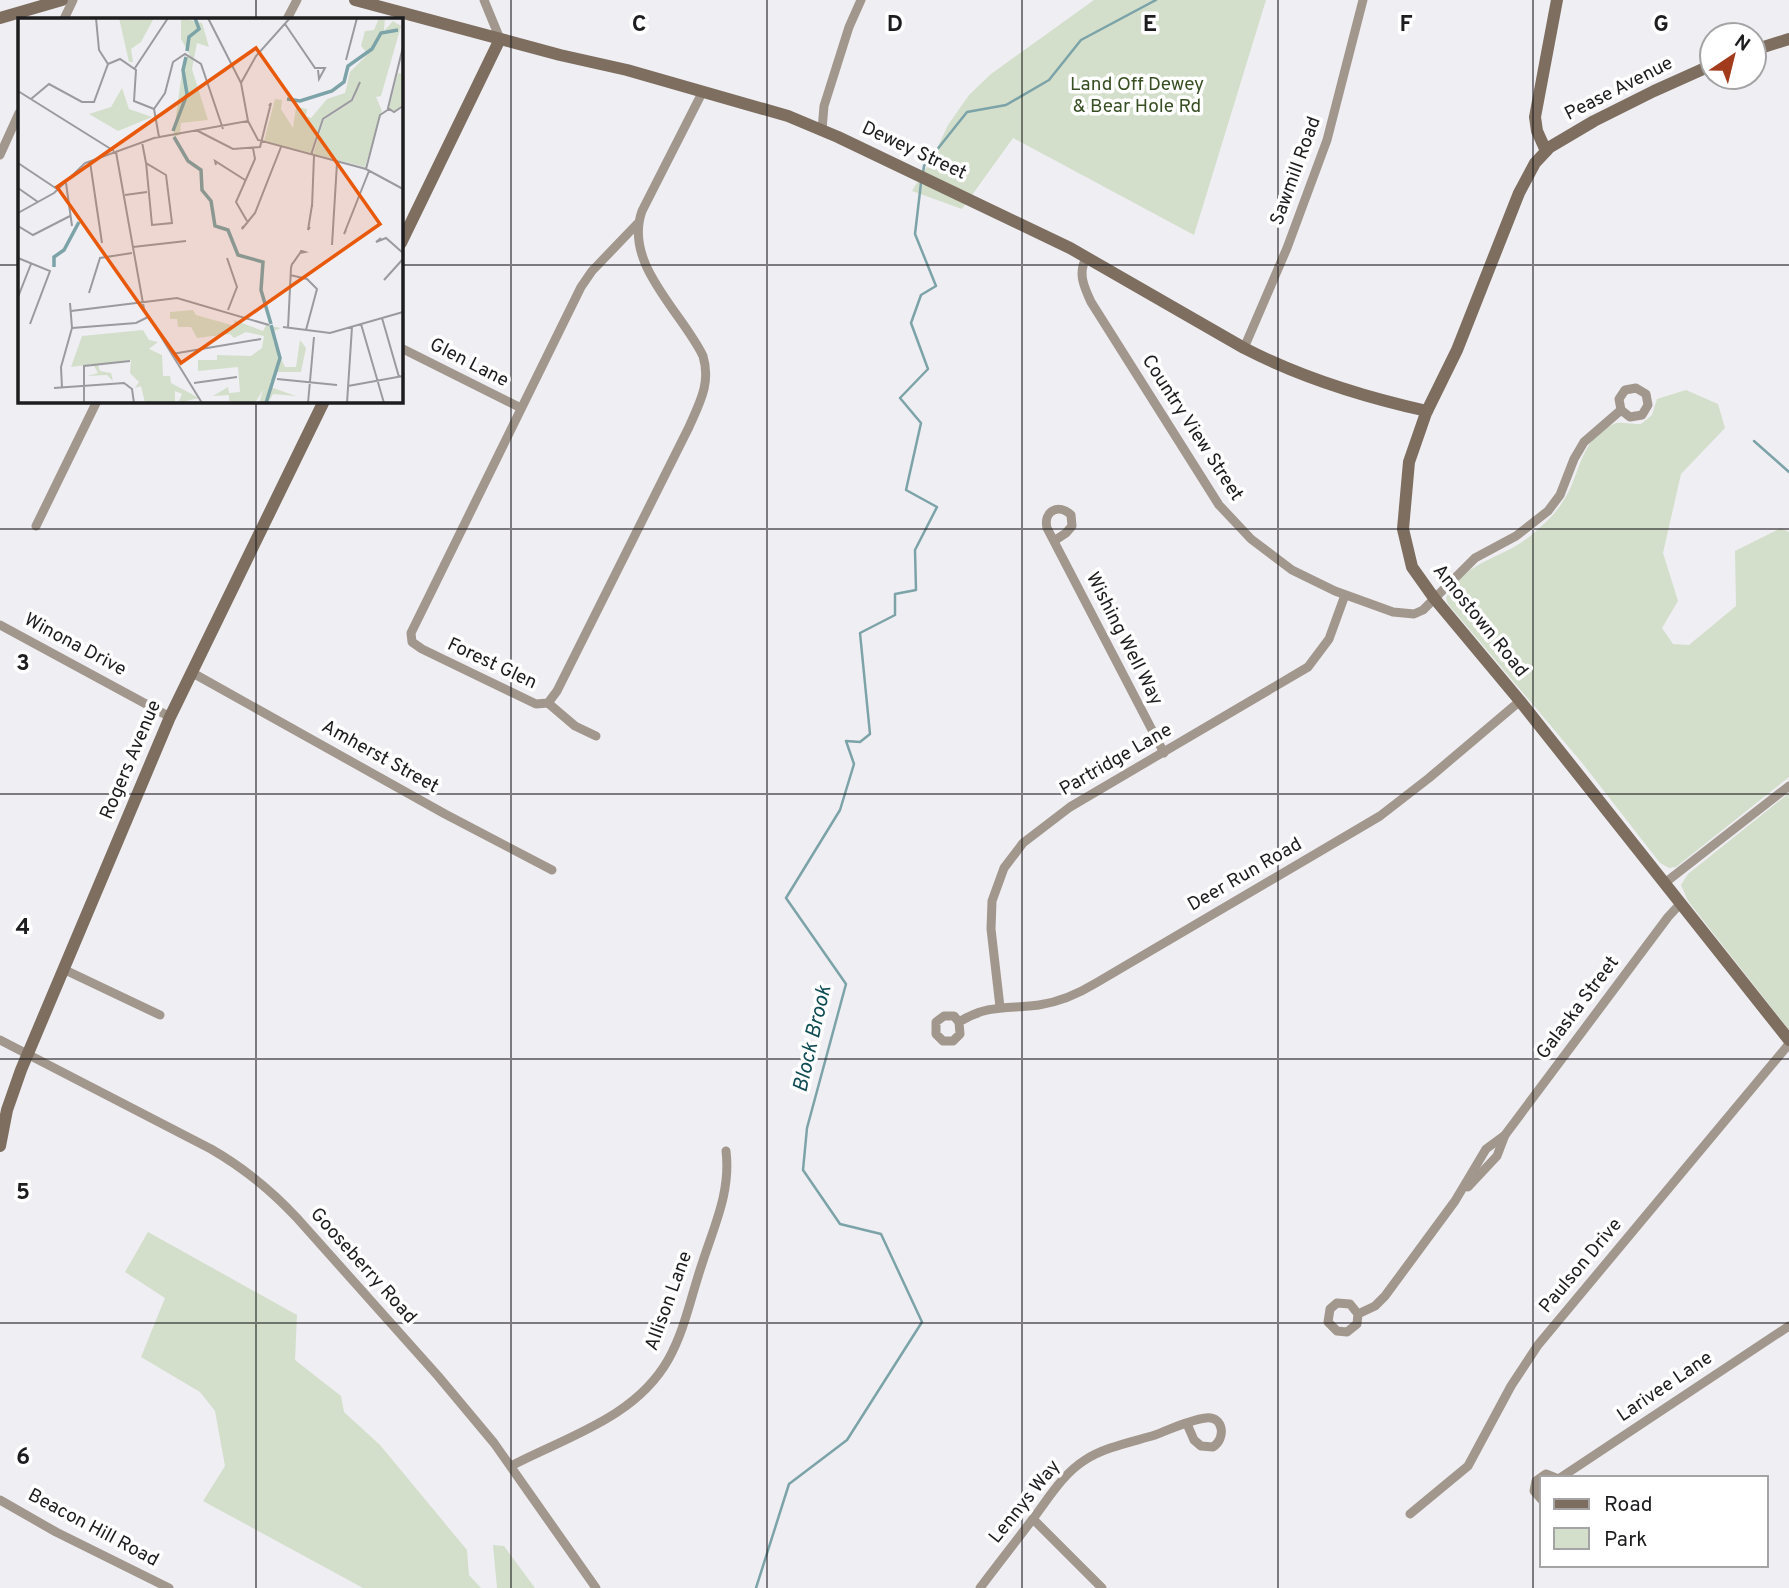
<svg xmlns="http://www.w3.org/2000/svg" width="1789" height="1588" viewBox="0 0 1789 1588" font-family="Overpass,sans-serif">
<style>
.green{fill:#d3dfcb}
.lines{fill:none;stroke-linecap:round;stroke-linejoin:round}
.stream{stroke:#7ba3a8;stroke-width:2.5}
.street{stroke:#a2978d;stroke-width:9}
.secondary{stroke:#7d6e5f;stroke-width:12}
.grid{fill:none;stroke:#1d1c1e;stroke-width:2;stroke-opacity:0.55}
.labels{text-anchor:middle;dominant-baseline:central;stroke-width:7;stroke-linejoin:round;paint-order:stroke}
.park-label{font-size:19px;fill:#384f23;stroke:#fff}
.street-label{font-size:19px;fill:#1d1c1e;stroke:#fff}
.water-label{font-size:21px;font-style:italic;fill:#104c53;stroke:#fff}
.inset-river{fill:none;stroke:#7ba3a8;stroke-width:3.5}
.inset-road{fill:none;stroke:#9b9a9e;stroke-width:2}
.view{fill:#e8590c;fill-opacity:0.15;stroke:#e8590c;stroke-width:3.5}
.inset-edge{fill:none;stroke:#1d1c1e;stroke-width:3.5}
.grid-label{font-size:23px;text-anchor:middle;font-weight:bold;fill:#1d1c1e;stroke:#fff;stroke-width:7;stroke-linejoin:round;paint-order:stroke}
</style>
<rect width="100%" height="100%" fill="#efeef3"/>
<g class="green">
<polygon points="1094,0 1266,0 1194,235 1013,138 962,209 912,191 934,155 948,125 969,95 991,74"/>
<path d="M1686,390L1718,404L1725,428L1681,474L1663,553L1678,601L1662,628L1673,644L1689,645L1736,606L1735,551L1781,528L1789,532V777L1676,867L1669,868L1660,863L1583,764L1448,604L1446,598C1457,570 1490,560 1514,547C1527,540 1537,530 1548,520C1557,511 1564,501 1570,489C1581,465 1585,435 1614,424C1621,421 1632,425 1641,424L1652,415L1657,399Z"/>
<polygon points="1789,793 1789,1030 1688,901 1681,885 1688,874"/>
<polygon points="148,1232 297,1315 295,1360 341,1396 344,1412 380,1445 467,1550 469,1575 481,1588 363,1588 203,1501 225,1466 215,1411 200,1392 141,1357 165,1298 125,1272"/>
<polygon points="493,1545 504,1546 535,1588 497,1588"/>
</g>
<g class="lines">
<g class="stream">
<polyline points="923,173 924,166 967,112 1006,105 1049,80 1081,40 1156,0"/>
<polyline points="1754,441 1789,472"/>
<polyline points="756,1588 789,1484 847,1440 922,1322 881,1234 840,1224 803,1170 807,1128 846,984 786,898 840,810 854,764 846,741 860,742 870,734 860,633 895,615 895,594 916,590 915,550 937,507 906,490 921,423 900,398 928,369 911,323 921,295 936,286 915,234 921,183"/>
</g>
<g class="street">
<polyline points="484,0 500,39"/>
<polyline points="64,19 73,0"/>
<polyline points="287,19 297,0"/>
<polyline points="822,130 824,106 849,27 861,0"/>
<polyline points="0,155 19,113"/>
<path d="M638,223L592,271L581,287L411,633L412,642L422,649L536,704L548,703L557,691L689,427C700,402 711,383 703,356C682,312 623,264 642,211L703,91"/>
<path d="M1087,257C1077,272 1084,287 1091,302L1219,505L1251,539L1292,570L1335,591L1393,612L1414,614L1423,610L1475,558L1516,536L1548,511L1560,495L1574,459L1584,442L1621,410L1630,417L1642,415L1648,405L1646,394L1636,388L1625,390L1619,399L1621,410"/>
<polyline points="401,348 521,408"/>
<polyline points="1244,348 1287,248 1327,140 1363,0"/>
<polyline points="36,526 97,401"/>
<path d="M1054,541L1066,533L1072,526L1071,515C1059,503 1043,511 1047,528L1164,753"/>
<polyline points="0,625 170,717"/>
<polyline points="191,672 445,814 552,870"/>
<polyline points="548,703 575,726 596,736"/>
<polyline points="1666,882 1789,786"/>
<polyline points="63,969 160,1015"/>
<polyline points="1000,1007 991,929 992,901 1004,868 1023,843 1070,807 1308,667 1329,639 1345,595"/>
<path d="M959,1022L960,1034L953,1041H943L936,1034V1022L944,1016H954L959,1022C988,1004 1008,1009 1039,1005C1059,1002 1078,994 1096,983L1380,816L1429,778L1520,701"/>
<path d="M0,1040L211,1149C244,1168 271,1190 297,1218L438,1376L494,1443L596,1588"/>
<polyline points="1468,1187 1497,1156 1505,1135"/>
<polyline points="1358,1314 1357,1324 1347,1332 1337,1331 1328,1322 1330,1309 1337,1303 1350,1304 1358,1314 1375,1306 1385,1296 1455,1201 1486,1149 1505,1135 1668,917 1681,903"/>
<path d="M511,1466C566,1437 635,1418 668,1360C685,1330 691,1296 702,1264C714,1226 731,1192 726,1151"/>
<polyline points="1560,1478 1789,1326"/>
<polyline points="0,1500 56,1532 169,1588"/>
<polyline points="1542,1500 1534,1491 1536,1481 1546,1474 1556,1478"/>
<polyline points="1410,1514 1468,1466 1511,1386 1538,1345 1789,1044"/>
<polyline points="1033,1519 1102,1588"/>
<path d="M980,1588C998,1564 1017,1540 1035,1516C1050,1496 1064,1473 1085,1460C1105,1447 1132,1442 1155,1435C1171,1429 1189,1420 1206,1418C1224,1416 1226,1439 1213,1447L1201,1446L1194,1440L1187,1424"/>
</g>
<g class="secondary">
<path d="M355,0L560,55L627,70L788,116L838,137L1070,248L1244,348C1302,378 1364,397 1427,411"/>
<polyline points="0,18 62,0"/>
<polyline points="1754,50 1789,39"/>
<polyline points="1712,65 1654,91 1594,121 1550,147 1535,163 1519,193 1457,350 1426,413 1409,462 1403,529 1412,567 1434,598 1520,701 1789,1040"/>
<polyline points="1546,151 1537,131 1535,117 1557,0"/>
<polyline points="401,243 500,39"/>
<polyline points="0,1146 7,1110 21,1070 170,717 324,401"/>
</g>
</g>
<path class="grid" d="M256,0V19M511,0V1588M767,0V1588M1022,0V1588M1278,0V1588M1533,0V1588M0,265H19M401,265H1789M256,401V1588M0,529H1789M0,794H1789M0,1059H1789M0,1323H1789"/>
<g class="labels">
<g class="park-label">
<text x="1137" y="85">Land Off Dewey<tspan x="1137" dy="22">&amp; Bear Hole Rd</tspan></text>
</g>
<g class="street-label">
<text transform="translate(1619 89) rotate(-27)">Pease Avenue</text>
<text transform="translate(914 151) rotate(25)">Dewey Street</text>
<text transform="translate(1296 171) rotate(-70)">Sawmill Road</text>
<text transform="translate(469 363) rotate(27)">Glen Lane</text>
<text transform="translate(1192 428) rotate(57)">Country View Street</text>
<text transform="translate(1480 621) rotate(51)">Amostown Road</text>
<text transform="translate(1124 639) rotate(63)">Wishing Well Way</text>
<text transform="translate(75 645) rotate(28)">Winona Drive</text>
<text transform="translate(492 664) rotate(25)">Forest Glen</text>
<text transform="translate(380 757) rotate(29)">Amherst Street</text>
<text transform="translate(131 760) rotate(-67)">Rogers Avenue</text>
<text transform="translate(1116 760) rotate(-30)">Partridge Lane</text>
<text transform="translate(1245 875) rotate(-30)">Deer Run Road</text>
<text transform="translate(1578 1008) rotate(-53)">Galaska Street</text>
<text transform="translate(363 1266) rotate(48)">Gooseberry Road</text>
<text transform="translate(1581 1266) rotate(-50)">Paulson Drive</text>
<text transform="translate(669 1301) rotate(-70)">Allison Lane</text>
<text transform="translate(1665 1387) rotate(-34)">Larivee Lane</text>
<text transform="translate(1025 1502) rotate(-51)">Lennys Way</text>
<text transform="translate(93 1528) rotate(28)">Beacon Hill Road</text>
</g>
<g class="water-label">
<text transform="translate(813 1039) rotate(-77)">Block Brook</text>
</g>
</g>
<g transform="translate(18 18)">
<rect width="385" height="385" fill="#efeef3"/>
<path d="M101,0H136L123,24L113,31L115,44H111ZM163,0L184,5L191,29L179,25L174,51L190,102L163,105L162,117L155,119L166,40L172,37L163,21ZM361,0H367L366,13L375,3L383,8L363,78L358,79L364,93L347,149L295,136L306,102L336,82L341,64L333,82L305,100L293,135L246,123L257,81L264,82L263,91L275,110L278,89L289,91L288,98L293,100L309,81L327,75L332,54L350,36L343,28L347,13L356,12ZM380,55L385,56V87L377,93L371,90ZM104,70L111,91L134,99L100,113L71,96L93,89ZM175,292L178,297L217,308L216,302L245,313L248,307L263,310L256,313L255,323L267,349H278L282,322L288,330L283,354H260L252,364L255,370L278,378L255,376L250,385H241L245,372L237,385L211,383V377L195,378L210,369L211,375L222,374L220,349L180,353V342H199V337L233,338L244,330L246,318L228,314L216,320L212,316L179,320L173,309H160L159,301H152V294ZM125,312L131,322L140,324L131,331L144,337L145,358H152L153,365L181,380L160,385L164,376L157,373V385H127L123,368L117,370L121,364L112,355L113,342L80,347L82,353L93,355L95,363L89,357L69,358L80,355L75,346L53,349L64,318Z" fill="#d3dfcb"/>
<path class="inset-river" d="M169,33L171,19L181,11L177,0M269,81L282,83L314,73L326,64L330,48L354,31L363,15L380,12M155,113L169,76L165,52L168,39M156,119L170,143L183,152L184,172L193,183L197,208L210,212L220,237L245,244L243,272L253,306M36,249V239L46,232L61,204M248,385L262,340L253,307"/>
<path class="inset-road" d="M78,0L81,32L90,46M190,0L223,65M267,6L297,50H307L301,61L300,52M385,29L370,90L376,94L385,88M328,42L339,0M117,50L150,0M0,73L96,133M13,81L31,66L64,84H76L90,46L102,41L118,52L116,83L136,91M230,103L240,122L348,151L385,171M180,113L215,131L242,129L253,85L251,88M141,119L136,91L147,75L155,44L167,36L183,46L205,111M124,124L128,145L148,157L154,205L134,207L128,144M98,134L126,291L184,385M293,137L305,101L334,82L342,64M72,144L84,225M0,145L39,171M198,147L197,143L227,162M348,151L362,97L371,91M48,165L54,208M0,170L20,184M107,177L129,174M294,189L296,138M0,195L36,175L67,145L136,120L230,103L223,65L238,38L272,0M229,203L218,184L237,141L235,130M0,208L15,217L52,198M225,208L224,211L237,195L263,129M292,209L290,212L294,187M328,212L326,216L351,153M363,220L358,224L368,220L385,235M314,227L319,145M115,229L168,223M0,240L32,253L12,306M209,240L219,269L210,292M272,257L289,261L299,271L288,312M366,262L385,241M71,275L82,240L114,235M0,279L13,246M53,293L159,280L251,307M364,300L381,359M343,306L366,385M265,309L312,315L385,294M54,310L118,305L130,299M270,310L273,250L274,246L275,245L282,235L283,233H284L287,234L282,235M154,336L243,321M259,361L319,367M176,365L219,359M330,368L385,358M36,370L106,365L114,371L116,385M44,370L43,349L54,310L52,285M66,385V348L112,343M290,385L296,319M329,385L334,309"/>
<path class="view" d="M238,30L362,206L163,345L39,169Z"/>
<rect width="385" height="385" class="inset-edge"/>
</g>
<g class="grid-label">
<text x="639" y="31">C</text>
<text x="895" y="31">D</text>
<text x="1150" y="31">E</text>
<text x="1406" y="31">F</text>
<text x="1661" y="31">G</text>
<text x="23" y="670">3</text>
<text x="23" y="934">4</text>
<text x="23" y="1199">5</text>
<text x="23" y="1464">6</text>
</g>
<rect x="1540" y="1476" width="228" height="91" fill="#ffffff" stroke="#a5a4a5" stroke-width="2"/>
<rect x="1554" y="1499" width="35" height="10" fill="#7d6e5f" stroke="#a5a4a5" stroke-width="2"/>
<text x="1604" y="1511" font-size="21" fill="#1d1c1e">Road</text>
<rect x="1554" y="1528" width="35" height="21" fill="#d3dfcb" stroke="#a5a4a5" stroke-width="2"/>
<text x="1604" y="1546" font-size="21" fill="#1d1c1e">Park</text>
<g transform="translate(1733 56) rotate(35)"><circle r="33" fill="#ffffff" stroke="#a5a4a5" stroke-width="2"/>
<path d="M0-5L12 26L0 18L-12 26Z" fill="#a23a1c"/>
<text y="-10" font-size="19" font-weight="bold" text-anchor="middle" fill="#1d1c1e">N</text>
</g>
</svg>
